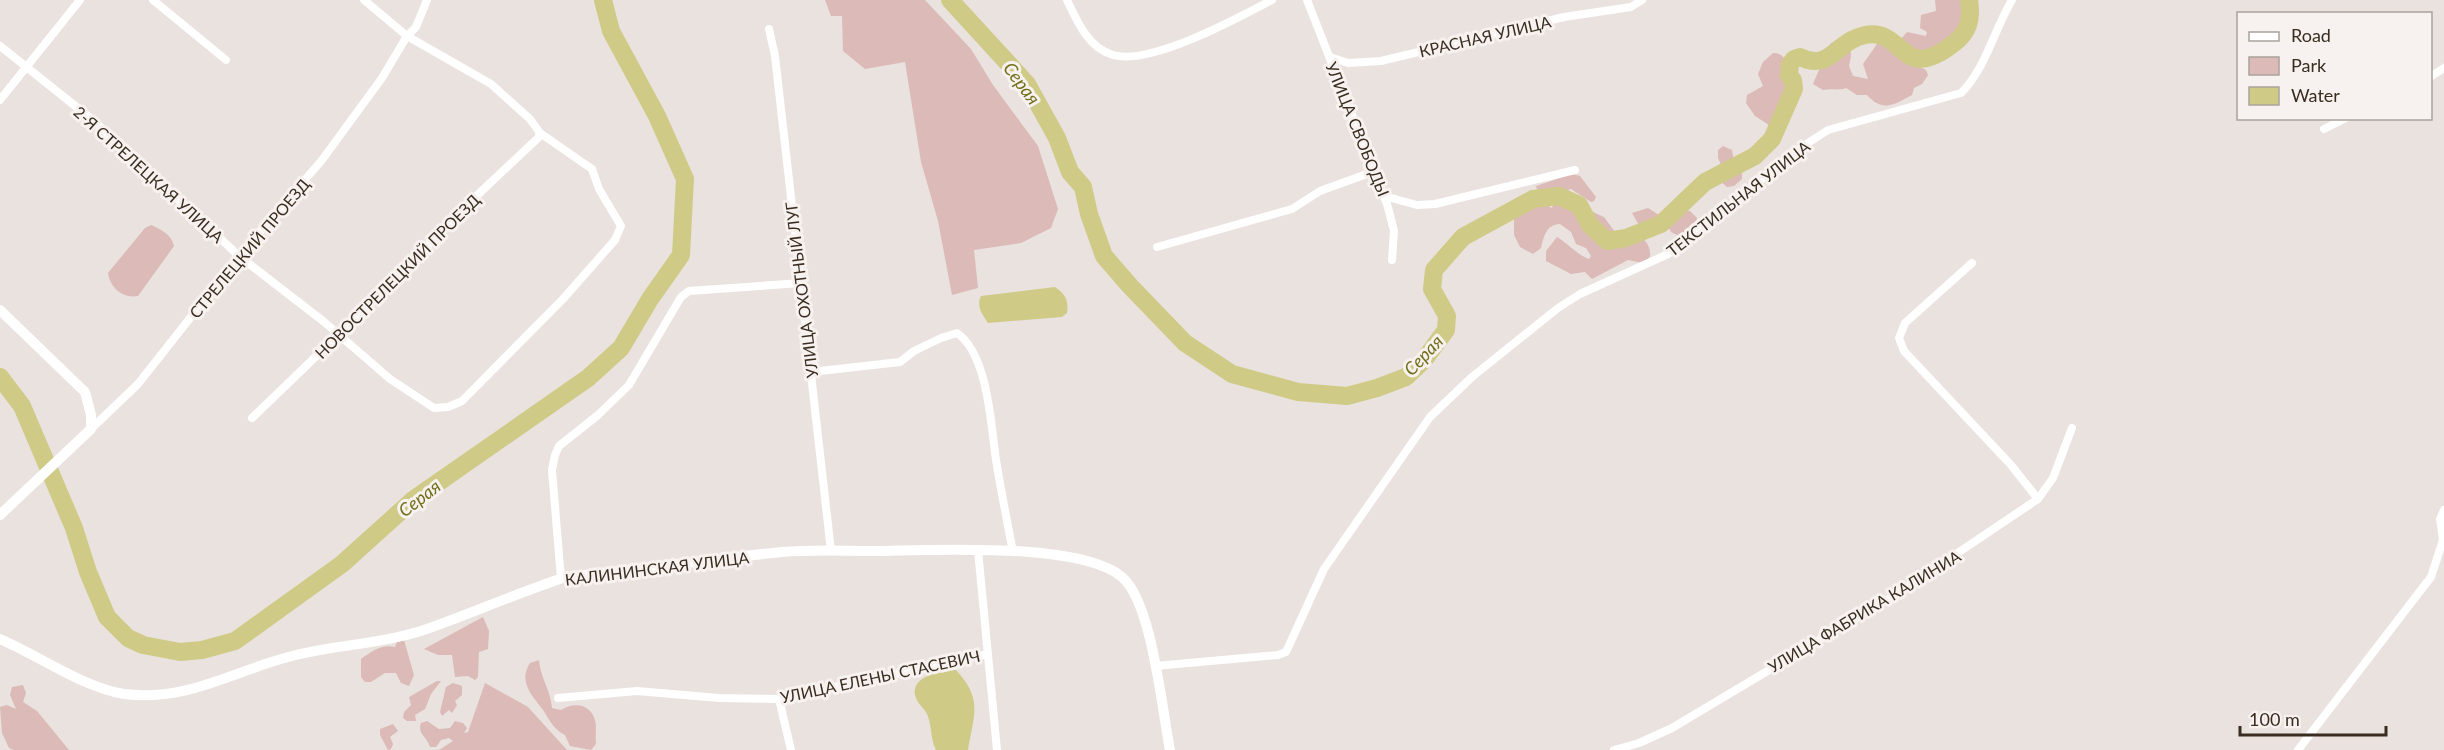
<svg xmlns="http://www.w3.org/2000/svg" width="2444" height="750" viewBox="0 0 2444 750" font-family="Lato,sans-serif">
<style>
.green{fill:#dbbab7}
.water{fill:#cfcb87}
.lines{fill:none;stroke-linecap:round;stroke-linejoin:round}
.river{stroke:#cfcb87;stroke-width:18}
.minor{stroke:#fff;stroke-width:8}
.tertiary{stroke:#fff;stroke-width:10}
.labels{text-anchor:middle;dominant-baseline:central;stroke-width:6;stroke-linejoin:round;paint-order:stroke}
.street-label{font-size:16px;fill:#392d20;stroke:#f7f1ef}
.water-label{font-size:18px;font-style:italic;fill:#73701c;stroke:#f7f1ef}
</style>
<rect width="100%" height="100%" fill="#eae2de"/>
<g class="green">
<polygon points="825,0 925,0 971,49 993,85 1038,146 1058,209 1051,228 1021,243 974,250 978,288 952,295 938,221 921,162 905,62 865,69 843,51 842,16 831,16"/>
<path d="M1935,0H1968C1964,12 1971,21 1962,32C1954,41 1943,43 1933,48C1930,50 1928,53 1925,54C1913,60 1904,50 1901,39L1907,32L1926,36L1927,32L1920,28L1921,15L1936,11Z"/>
<path d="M1841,37L1850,45L1851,56L1849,66L1853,76L1868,79L1863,64L1877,44L1884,42L1905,57L1911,66L1916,65L1926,70L1928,75L1922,84L1914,88L1912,95C1895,104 1883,113 1867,95H1857L1846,88C1838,91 1832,88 1823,90L1813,84L1830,44Z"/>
<path d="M1773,53C1788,53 1788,68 1786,79L1791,88C1788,101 1783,121 1769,125L1755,116L1746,103L1747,95L1763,86L1758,74L1763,62Z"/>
<polygon points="1723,146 1732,150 1734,161 1742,170 1742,179 1734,186 1727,187 1720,181 1719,172 1723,169 1718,158 1718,150"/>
<polygon points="1572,174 1580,176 1596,197 1594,201 1591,202 1571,189 1565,191 1553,188 1543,195 1538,193 1536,186"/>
<path d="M1558,193L1568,204L1580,213L1593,212L1604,217L1618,236L1631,242L1636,236C1646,238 1651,247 1650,257L1643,263L1628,260L1592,279L1585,272L1571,274L1546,261V251L1557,237C1569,244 1576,254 1589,259L1591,256L1586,248L1576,244L1571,232L1560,224C1546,225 1544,236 1541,248L1533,254L1520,247L1514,235V218L1515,209L1523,200L1540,197L1551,208L1553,206L1549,199L1553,194Z"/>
<polygon points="1648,208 1659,215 1664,223 1660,228 1646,233 1640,227 1632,213"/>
<path d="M1683,210L1690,211L1697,218C1695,229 1692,233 1681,237L1671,232L1667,224Z"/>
<path d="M151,225C162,230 171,234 174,246L138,296C122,299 110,287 108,273L145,228Z"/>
<polygon points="483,617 489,631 488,649 479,652 478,677 475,680 468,676 455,677 452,655 438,655 424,649"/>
<path d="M404,640L414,675L409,686L401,683L396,673H385L371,682H365L361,677V659C372,651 382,644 395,647L397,642Z"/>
<path d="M539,660C540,677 551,691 552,708L561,710C573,702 590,703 595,720C597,727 595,737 596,744L591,750L570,746L565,735C551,728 549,717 540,706C530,693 519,680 530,663Z"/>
<polygon points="437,681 441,681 431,694 425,709 415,715 416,721 407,721 403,718 404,712 411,705 409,697"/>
<polygon points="453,683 462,686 462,695 455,701 457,705 452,713 449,710 442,716 440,712 446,687"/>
<path d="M485,683L528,707L567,750H439L453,741L449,738L441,740L436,747H430C427,736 417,735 421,723L427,721L439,729L450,728L455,721L463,723L467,728L464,733L468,732Z"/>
<polygon points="23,685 26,693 23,702 37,711 69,750 14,750 9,748 2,733 0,707 7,705 16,709 10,695 12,687"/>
<polygon points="393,724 398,731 390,737 393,744 391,749 388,750 380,735 380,729"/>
</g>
<g class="water">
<path d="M1055,287C1065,294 1069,300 1067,313L1062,317L988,323C982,314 976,306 981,296Z"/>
<path d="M956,670C983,699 974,714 968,750H936C930,738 932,725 927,714C924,708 918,704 916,698C908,676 941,671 956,670Z"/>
</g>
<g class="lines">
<g class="river">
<path d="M950,0L1027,84L1057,138L1070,172L1083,187L1089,214L1104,256L1130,286L1185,343L1232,374L1298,392L1347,396L1377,388L1406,377L1424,360L1446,330L1447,316L1432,289L1434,270L1463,237L1533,199L1559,196L1579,205L1590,225L1607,241L1626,238L1661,224L1705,182L1755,156L1772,139L1794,89L1793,80L1789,76L1790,64L1794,59L1800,57C1830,72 1836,41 1865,35C1905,27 1900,85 1953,44C1969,32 1972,19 1969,0"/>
<polyline points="0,377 22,406 74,528 88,572 107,617 128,638 143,645 180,652 202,650 235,641 342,564 413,500 588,378 621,348 650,299 681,255 685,179 657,116 611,31 603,0"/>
</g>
<g class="minor">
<polyline points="153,0 226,60"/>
<path d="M1067,0C1077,21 1088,48 1113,55C1150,66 1238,18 1272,0"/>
<polyline points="1307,0 1387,204 1394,231 1392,260"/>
<polyline points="769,29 775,56 831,551"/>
<polyline points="0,46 94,121 239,256 323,321 390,379 434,408 448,407 462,401 563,299 615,240 621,226 599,189 592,169 540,133 530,119 491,84 407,36 364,0"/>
<polyline points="1330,57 1348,63 1381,61 1564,17 1631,7 1642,0"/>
<polyline points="2430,77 2444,68"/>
<polyline points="0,100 80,0"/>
<polyline points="2324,129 2346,118"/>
<polyline points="1384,196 1417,205 1435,204 1575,170"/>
<polyline points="1157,247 1292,209 1320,191 1375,171"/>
<polyline points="1972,263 1905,323 1899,338 1904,351 2011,465 2038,499"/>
<path d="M811,372L900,362L914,351L941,338L957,333C988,354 991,426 996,460C1001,491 1007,521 1013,552"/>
<polyline points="252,418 389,286 470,202 538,138 540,133"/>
<polyline points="91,429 138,384 239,256 322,160 382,78 407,36 416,27 427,0"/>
<polyline points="978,550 997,750"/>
<polyline points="561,579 552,470 555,455 559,446 598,415 629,385 681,297 689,291 801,283"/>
<path d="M1155,666L1278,655L1286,652L1324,569L1430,417L1472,377L1558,308L1580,294L1668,254L1689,240L1794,152L1828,130L1961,93C1986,68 1994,30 2012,0"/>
<polyline points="558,698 637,691 719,698 779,699 988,654"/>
<polyline points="779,699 791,750"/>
<polyline points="1614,750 1639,743 1672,728 1898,593 2038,499 2053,478 2072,428"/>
<polyline points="2298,750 2431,577 2443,540 2440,519 2444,510"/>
</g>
<g class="tertiary">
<polyline points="0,310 85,392 91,415 91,429 0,515"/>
<path d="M0,639C38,655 84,688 124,694C190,702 236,669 296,655C337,645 380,644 421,631C470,614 517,593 566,577C638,570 710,559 782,552C814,549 846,551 878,551C933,550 1081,542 1122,577C1152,602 1162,710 1170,750"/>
</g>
</g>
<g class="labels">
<g class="street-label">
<text transform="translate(1485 36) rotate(-13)">КРАСНАЯ УЛИЦА</text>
<text transform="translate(1358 129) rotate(68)">УЛИЦА СВОБОДЫ</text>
<text transform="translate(149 174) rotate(42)">2-Я СТРЕЛЕЦКАЯ УЛИЦА</text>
<text transform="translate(1738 198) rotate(-38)">ТЕКСТИЛЬНАЯ УЛИЦА</text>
<text transform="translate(249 248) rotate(-50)">СТРЕЛЕЦКИЙ ПРОЕЗД</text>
<text transform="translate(397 276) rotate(-45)">НОВОСТРЕЛЕЦКИЙ ПРОЕЗД</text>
<text transform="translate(801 290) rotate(-97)">УЛИЦА ОХОТНЫЙ ЛУГ</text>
<text transform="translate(657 568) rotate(-7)">КАЛИНИНСКАЯ УЛИЦА</text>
<text transform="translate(1864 611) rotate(-31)">УЛИЦА ФАБРИКА КАЛИНИА</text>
<text transform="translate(880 676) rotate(-12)">УЛИЦА ЕЛЕНЫ СТАСЕВИЧ</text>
</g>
<g class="water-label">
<text transform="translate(1022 83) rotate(53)">Серая</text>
<text transform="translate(1423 355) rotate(-47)">Серая</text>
<text transform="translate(419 498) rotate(-38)">Серая</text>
</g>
</g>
<rect x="2237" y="12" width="195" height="108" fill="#f7f1ef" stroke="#aba39c" stroke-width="1.5"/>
<rect x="2249" y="32" width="30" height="9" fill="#ffffff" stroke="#aba39c" stroke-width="1.5"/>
<text x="2291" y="42" font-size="18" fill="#392d20">Road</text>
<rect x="2249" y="57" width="30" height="18" fill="#dbbab7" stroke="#aba39c" stroke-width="1.5"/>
<text x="2291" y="72" font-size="18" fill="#392d20">Park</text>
<rect x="2249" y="87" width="30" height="18" fill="#cfcb87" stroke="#aba39c" stroke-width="1.5"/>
<text x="2291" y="102" font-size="18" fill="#392d20">Water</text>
<path d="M2240 726v9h146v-9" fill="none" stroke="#392d20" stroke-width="3"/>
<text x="2249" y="726" font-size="18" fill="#392d20" stroke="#f7f1ef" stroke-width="4.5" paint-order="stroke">100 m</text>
</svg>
